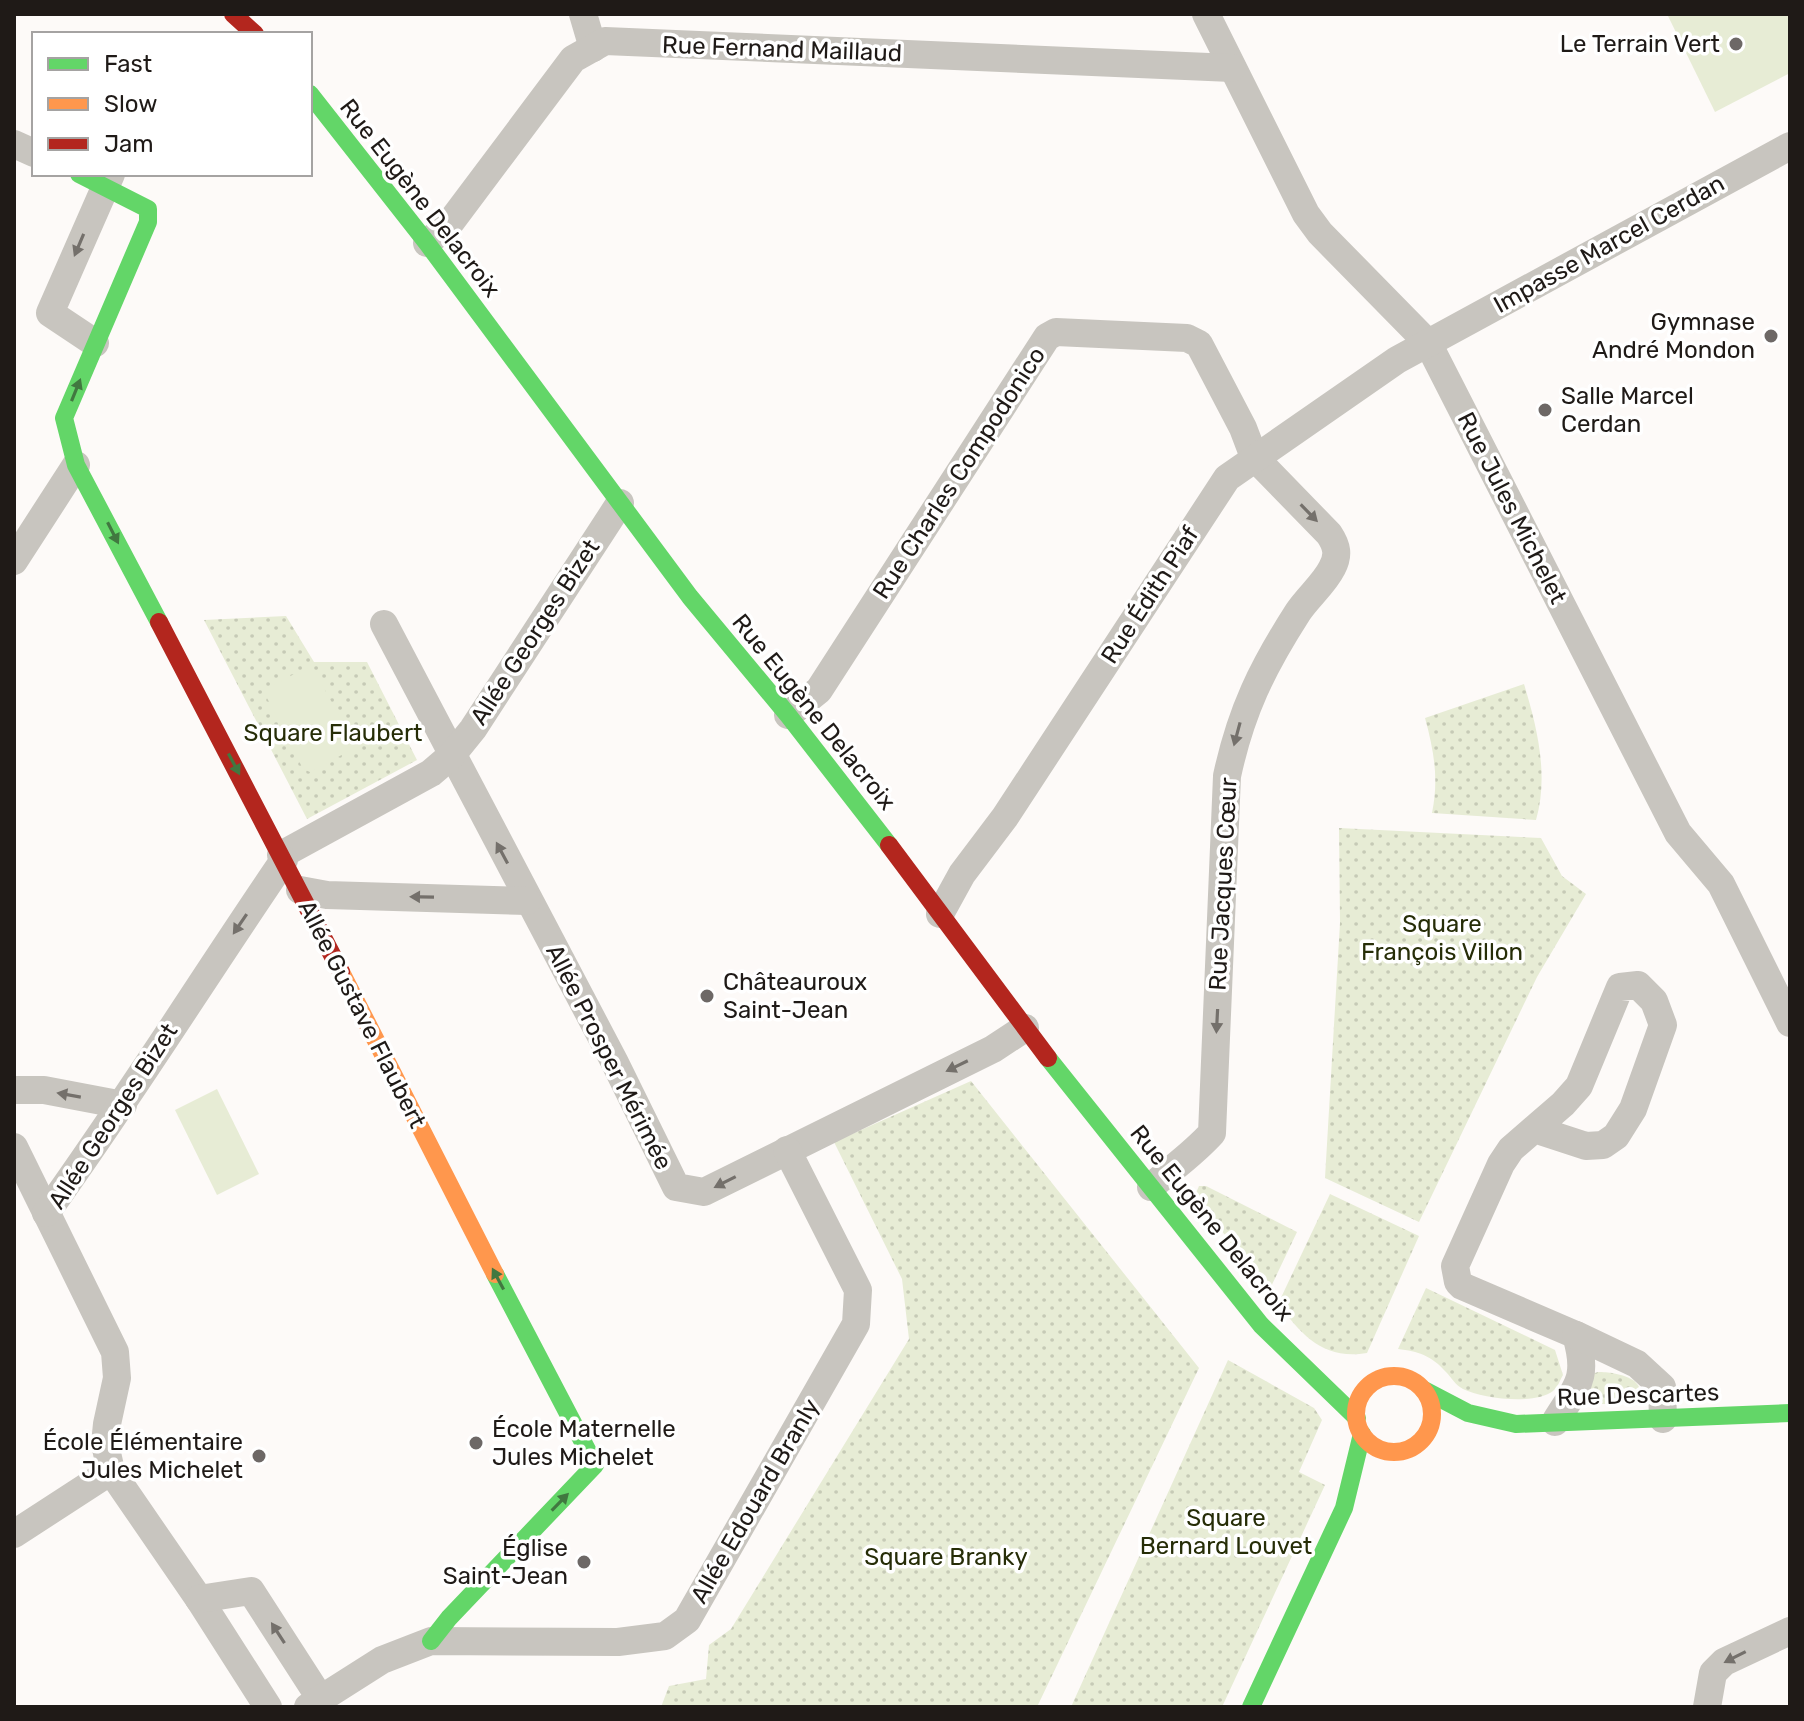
<svg xmlns="http://www.w3.org/2000/svg" width="1804" height="1721" viewBox="0 0 1804 1721" font-family="Rubik,sans-serif">
<style>
.grass{fill:url(#grass-dots)}
.pitch{fill:#e7ecd5}
.lines{fill:none;stroke-linecap:round;stroke-linejoin:round}
.street{stroke:#c8c5bf;stroke-width:28}
.fast{stroke:#63d668;stroke-width:18}
.slow{stroke:#ff974d;stroke-width:18}
.jam{stroke:#b3261e;stroke-width:18}
.oneway{fill:#74706b}
.oneway2{fill:#417840}
.poi-dot{fill:#6d6866;stroke:#fff;stroke-width:3}
.labels{text-anchor:middle;dominant-baseline:central;stroke-width:7;stroke-linejoin:round;paint-order:stroke}
.poi-label{font-size:24px;fill:#1f1a17;stroke:#fff;text-anchor:end}
.street-label{font-size:24px;fill:#1f1a17;stroke:#fff}
.park-label{font-size:24px;fill:#262d07;stroke:#fff}
</style>
<defs>
<pattern id="grass-dots" width="8" height="8" patternUnits="userSpaceOnUse" patternTransform="scale(2)"><rect width="8" height="8" fill="#e7ecd5"/><path d="M2 2h.1M6 6h.1" fill="none" stroke="#c6cab6" stroke-width="1.8" stroke-linecap="round"/></pattern>
</defs>
<rect width="100%" height="100%" fill="#fdfaf8"/>
<g class="grass">
<polygon points="286,616 314,662 367,662 417,760 307,819 204,620"/>
<path d="M1524,684C1537,727 1549,775 1536,820L1432,813C1439,779 1434,751 1425,718Z"/>
<polygon points="1339,828 1541,838 1562,876 1586,894 1537,977 1419,1222 1325,1178 1340,923"/>
<polygon points="971,1081 1199,1368 1037,1707 661,1707 669,1686 706,1679 709,1645 731,1629 909,1339 902,1279 834,1142"/>
<polygon points="1199,1186 1206,1186 1297,1232 1268,1293 1195,1195"/>
<path d="M1330,1194L1419,1236L1367,1353C1323,1360 1303,1336 1278,1304Z"/>
<path d="M1426,1288L1555,1350L1563,1375C1560,1380 1558,1387 1553,1391C1535,1405 1483,1399 1463,1389C1455,1385 1452,1378 1446,1372C1432,1356 1418,1351 1398,1349Z"/>
<polygon points="1228,1360 1314,1408 1322,1420 1299,1472 1325,1485 1222,1707 1071,1707"/>
<path d="M1598,1372C1617,1372 1653,1379 1635,1404H1590L1586,1398L1592,1374Z"/>
</g>
<g class="pitch">
<polygon points="1667,14 1790,14 1790,73 1715,112"/>
<polygon points="305,668 314,670 353,741 351,750 310,772 303,769 266,696 267,689"/>
<polygon points="217,1089 259,1174 217,1195 175,1110"/>
</g>
<g class="lines">
<g class="street">
<polyline points="583,14 593,48"/>
<polyline points="1206,14 1306,214 1320,233 1428,343 1678,833 1721,884 1790,1023"/>
<polyline points="14,144 34,153"/>
<polyline points="427,243 450,223 573,59 605,41 1232,68"/>
<polyline points="95,343 50,313 111,174"/>
<polyline points="14,561 76,465"/>
<polyline points="384,624 614,1061 676,1187 704,1192 993,1049 1025,1028"/>
<path d="M788,715L819,690L1047,337L1056,332L1187,338L1199,344L1243,428L1254,457L1329,534C1337,546 1339,555 1332,568C1324,584 1308,597 1298,612C1262,668 1241,711 1227,776L1212,1133C1192,1155 1172,1168 1151,1187"/>
<polyline points="281,855 431,773 452,755 473,729 620,503"/>
<polyline points="300,890 327,895 527,901"/>
<polyline points="940,914 962,874 1005,817 1227,478 1397,360 1790,146"/>
<polyline points="14,1090 44,1090 123,1105"/>
<path d="M1534,1129L1586,1146L1603,1145L1616,1136L1633,1109L1663,1025L1654,1001L1638,985L1620,987L1579,1086L1563,1104L1511,1149L1501,1164L1455,1266L1458,1282L1462,1286L1576,1335C1589,1379 1577,1386 1555,1422"/>
<polyline points="14,1147 115,1352 117,1378 107,1424 105,1444 111,1471 199,1599 268,1707"/>
<path d="M46,1213C129,1098 204,977 284,860"/>
<polyline points="1576,1335 1637,1364 1662,1387 1663,1419"/>
<polyline points="14,1534 111,1471"/>
<polyline points="199,1599 251,1591 320,1698"/>
<polyline points="308,1707 382,1660 431,1641 618,1642 665,1636 687,1620 856,1324 858,1290 787,1150"/>
<polyline points="1707,1707 1713,1673 1724,1662 1790,1631"/>
</g>
<g class="fast">
<polyline points="310,94 427,243 690,597 788,715 889,845"/>
<polyline points="79,174 148,209 148,222 64,418 76,465 159,622"/>
<polyline points="1048,1058 1261,1325 1357,1418"/>
<polyline points="1424,1390 1468,1413 1516,1424 1790,1413"/>
<polyline points="431,1641 449,1618 595,1465 495,1274"/>
<polyline points="1251,1707 1344,1508 1362,1434"/>
</g>
<g class="slow">
<polyline points="341,972 495,1274"/>
<circle cx="1394" cy="1414" r="38"/>
</g>
<g class="jam">
<polyline points="233,14 255,34"/>
<polyline points="159,622 341,972"/>
<polyline points="889,845 1048,1058"/>
</g>
</g>
<defs><path id="oneway-solid" d="M-6-.8H1V-3.2L6.5 0L1 3.2V.8H-6Z" transform="scale(2)"/></defs>
<g class="oneway">
<use href="#oneway-solid" transform="translate(79 245) rotate(113)"/>
<use href="#oneway-solid" transform="translate(1309 513) rotate(46)"/>
<use href="#oneway-solid" transform="translate(1237 734) rotate(105)"/>
<use href="#oneway-solid" transform="translate(502 853) rotate(-118)"/>
<use href="#oneway-solid" transform="translate(422 897) rotate(-179)"/>
<use href="#oneway-solid" transform="translate(240 924) rotate(124)"/>
<use href="#oneway-solid" transform="translate(1217 1021) rotate(93)"/>
<use href="#oneway-solid" transform="translate(957 1066) rotate(154)"/>
<use href="#oneway-solid" transform="translate(69 1095) rotate(-170)"/>
<use href="#oneway-solid" transform="translate(725 1182) rotate(153)"/>
<use href="#oneway-solid" transform="translate(278 1633) rotate(-123)"/>
<use href="#oneway-solid" transform="translate(1735 1657) rotate(153)"/>
</g>
<g class="oneway2">
<use href="#oneway-solid" transform="translate(76 390) rotate(-68)"/>
<use href="#oneway-solid" transform="translate(113 533) rotate(63)"/>
<use href="#oneway-solid" transform="translate(234 764) rotate(62)"/>
<use href="#oneway-solid" transform="translate(498 1279) rotate(-118)"/>
<use href="#oneway-solid" transform="translate(560 1502) rotate(-46)"/>
</g>
<g class="poi-dot">
<circle cx="1736" cy="44" r="8"/>
<circle cx="1771" cy="336" r="8"/>
<circle cx="1545" cy="410" r="8"/>
<circle cx="707" cy="996" r="8"/>
<circle cx="476" cy="1443" r="8"/>
<circle cx="259" cy="1456" r="8"/>
<circle cx="584" cy="1562" r="8"/>
</g>
<g class="labels">
<g class="poi-label">
<text x="1720" y="44">Le Terrain Vert</text>
<text x="1755" y="322">Gymnase<tspan x="1755" dy="28">André Mondon</tspan></text>
<text x="1561" y="396" text-anchor="start">Salle Marcel<tspan x="1561" dy="28">Cerdan</tspan></text>
<text x="723" y="982" text-anchor="start">Châteauroux<tspan x="723" dy="28">Saint-Jean</tspan></text>
<text x="492" y="1429" text-anchor="start">École Maternelle<tspan x="492" dy="28">Jules Michelet</tspan></text>
<text x="243" y="1442">École Élémentaire<tspan x="243" dy="28">Jules Michelet</tspan></text>
<text x="568" y="1548">Église<tspan x="568" dy="28">Saint-Jean</tspan></text>
</g>
<g class="street-label">
<text transform="translate(782 49) rotate(2)">Rue Fernand Maillaud</text>
<text transform="translate(420 198) rotate(52)">Rue Eugène Delacroix</text>
<text transform="translate(1609 244) rotate(-29)">Impasse Marcel Cerdan</text>
<text transform="translate(959 473) rotate(-57)">Rue Charles Compodonico</text>
<text transform="translate(1512 508) rotate(63)">Rue Jules Michelet</text>
<text transform="translate(1150 595) rotate(-57)">Rue Édith Piaf</text>
<text transform="translate(535 632) rotate(-57)">Allée Georges Bizet</text>
<text transform="translate(814 712) rotate(51)">Rue Eugène Delacroix</text>
<text transform="translate(1223 884) rotate(-87)">Rue Jacques Cœur</text>
<text transform="translate(362 1014) rotate(63)">Allée Gustave Flaubert</text>
<text transform="translate(609 1057) rotate(63)">Allée Prosper Mérimée</text>
<text transform="translate(113 1116) rotate(-57)">Allée Georges Bizet</text>
<text transform="translate(1212 1223) rotate(51)">Rue Eugène Delacroix</text>
<text transform="translate(1638 1395) rotate(-2)">Rue Descartes</text>
<text transform="translate(755 1501) rotate(-60)">Allée Edouard Branly</text>
</g>
<g class="park-label">
<text x="333" y="733">Square Flaubert</text>
<text x="1442" y="924">Square<tspan x="1442" dy="28">François Villon</tspan></text>
<text x="1226" y="1518">Square<tspan x="1226" dy="28">Bernard Louvet</tspan></text>
<text x="946" y="1557">Square Branky</text>
</g>
</g>
<rect width="1804" height="1721" fill="none" stroke="#1f1a17" stroke-width="32"/>
<rect x="32" y="32" width="280" height="144" fill="#ffffff" stroke="#a5a3a2" stroke-width="2"/>
<rect x="48" y="58" width="40" height="12" fill="#63d668" stroke="#a5a3a2" stroke-width="2"/>
<text x="104" y="72" font-size="24" fill="#1f1a17">Fast</text>
<rect x="48" y="98" width="40" height="12" fill="#ff974d" stroke="#a5a3a2" stroke-width="2"/>
<text x="104" y="112" font-size="24" fill="#1f1a17">Slow</text>
<rect x="48" y="138" width="40" height="12" fill="#b3261e" stroke="#a5a3a2" stroke-width="2"/>
<text x="104" y="152" font-size="24" fill="#1f1a17">Jam</text>
</svg>
